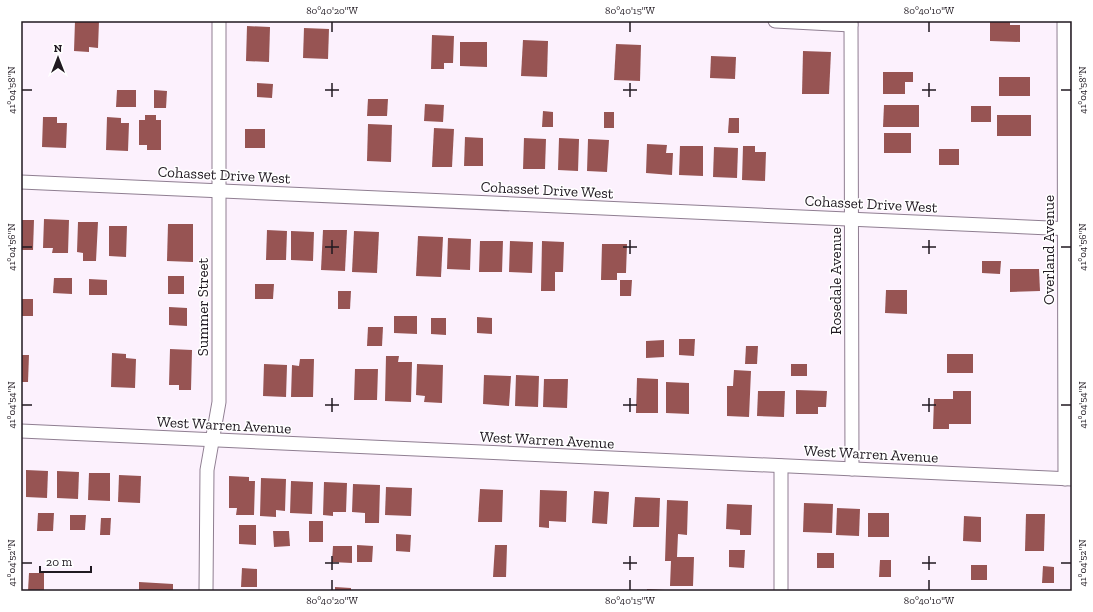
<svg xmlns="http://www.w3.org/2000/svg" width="1093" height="612" viewBox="0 0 1093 612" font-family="'Zilla Slab',serif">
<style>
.building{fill:#975453}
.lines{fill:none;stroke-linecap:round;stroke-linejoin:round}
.minor-casing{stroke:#8f7e91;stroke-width:15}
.minor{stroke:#fff;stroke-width:13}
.ticks{fill:none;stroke:#201921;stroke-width:1.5}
.labels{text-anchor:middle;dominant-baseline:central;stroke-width:3;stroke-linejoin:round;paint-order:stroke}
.street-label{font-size:15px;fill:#201921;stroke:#fff}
.neatline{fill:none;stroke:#201921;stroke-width:1.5}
.ticks-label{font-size:10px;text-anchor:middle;fill:#201921}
</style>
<rect width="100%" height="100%" fill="#fcf1fd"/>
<g class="building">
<polygon points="75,21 99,21 98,48 89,47 89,52 74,51"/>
<polygon points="990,21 1010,21 1010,25 1020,25 1020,42 990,41"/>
<polygon points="247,26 270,27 269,62 246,61"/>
<polygon points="304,28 329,29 328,59 303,58"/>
<polygon points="432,35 454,36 453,63 444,63 444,69 431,69"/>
<polygon points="523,40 548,41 547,77 521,76"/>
<polygon points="460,42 487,42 487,67 460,66"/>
<polygon points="616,44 641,45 640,81 614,80"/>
<polygon points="803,51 831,52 829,94 802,94"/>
<polygon points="711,56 736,57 735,79 710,78"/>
<polygon points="883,72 913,72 913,82 905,82 905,94 883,94"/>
<rect x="999" y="77" width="31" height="19"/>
<polygon points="257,83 273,84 272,98 257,97"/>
<polygon points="117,90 136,90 136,107 116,107"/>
<polygon points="154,90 167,91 166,108 154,108"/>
<polygon points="368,99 388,99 387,116 367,116"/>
<polygon points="425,104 444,105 443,122 424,121"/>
<polygon points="884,105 919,105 919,127 883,127"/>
<rect x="971" y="106" width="20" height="16"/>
<polygon points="543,111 553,112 553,127 542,127"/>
<rect x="604" y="112" width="10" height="16"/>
<polygon points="145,115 156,115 156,120 161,120 161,150 147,150 147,145 139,145 139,120 145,120"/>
<rect x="997" y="115" width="34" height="21"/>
<polygon points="43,117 57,117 57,123 67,123 66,148 42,147"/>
<polygon points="107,117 121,118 121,123 129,123 128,151 106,150"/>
<polygon points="729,118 739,118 739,133 728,133"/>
<polygon points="368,124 392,125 391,162 367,161"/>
<polygon points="434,128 454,129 452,167 432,167"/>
<rect x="245" y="129" width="20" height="19"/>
<rect x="884" y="133" width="27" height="20"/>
<polygon points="465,137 483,138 483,166 464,166"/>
<polygon points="524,138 546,139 545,169 523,169"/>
<polygon points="559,138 579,139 578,171 558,170"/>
<polygon points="588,139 609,140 607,172 587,171"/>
<polygon points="647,144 667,145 666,153 673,153 672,175 646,173"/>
<polygon points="680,146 703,146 703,176 679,175"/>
<polygon points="743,146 755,146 755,152 766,152 765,181 742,180"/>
<polygon points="714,147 738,148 737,178 713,177"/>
<rect x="939" y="149" width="20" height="16"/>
<polygon points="44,219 69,220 68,253 52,253 53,248 43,248"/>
<polygon points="21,220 34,220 33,250 21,250"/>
<polygon points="78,222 98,222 96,261 83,261 83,253 77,252"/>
<polygon points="168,224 193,224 193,262 167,261"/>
<polygon points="109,226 127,226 126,257 109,256"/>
<polygon points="267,230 287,231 286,260 266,260"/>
<polygon points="323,230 347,230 345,271 321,270"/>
<polygon points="291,231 314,232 313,261 291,260"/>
<polygon points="354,231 379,232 377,273 352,272"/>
<polygon points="418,236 443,237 441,277 416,276"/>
<polygon points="448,238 471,239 470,270 447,269"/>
<polygon points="480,241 503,241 502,272 479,272"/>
<polygon points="510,241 533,242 532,273 509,272"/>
<polygon points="542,241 564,242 563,272 555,272 555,291 541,291"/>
<polygon points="602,244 627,244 626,273 617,273 617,280 601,280"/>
<polygon points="982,261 1001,261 1000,274 982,273"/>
<polygon points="1010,269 1039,269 1040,291 1010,292"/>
<rect x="168" y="276" width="16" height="18"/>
<polygon points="54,278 72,278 72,294 53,293"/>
<polygon points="89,279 107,280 107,295 89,295"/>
<polygon points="620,280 632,280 631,296 620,296"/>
<polygon points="255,284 274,284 273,299 255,299"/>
<polygon points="886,290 907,290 907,314 885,313"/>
<polygon points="338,291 351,291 350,309 338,309"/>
<rect x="21" y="299" width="12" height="17"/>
<polygon points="169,307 187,308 187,326 169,325"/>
<polygon points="394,316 417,316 417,334 394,333"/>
<polygon points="477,317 492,318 492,334 477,333"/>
<polygon points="431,318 446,318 446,335 431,334"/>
<polygon points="368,327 383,327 382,346 367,346"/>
<polygon points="679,339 695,339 694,356 679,355"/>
<polygon points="664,340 664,357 646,358 646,341"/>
<polygon points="746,346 758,346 757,364 745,364"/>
<polygon points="170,349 192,350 191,390 179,390 179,385 169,385"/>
<polygon points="112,353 126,354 126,358 136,359 135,388 111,387"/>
<rect x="947" y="354" width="26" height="19"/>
<polygon points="21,355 29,355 28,382 21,382"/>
<polygon points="386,356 399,356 398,362 412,362 411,402 385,401"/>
<polygon points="300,359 314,359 313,397 291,397 292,365 299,366"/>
<polygon points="264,364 287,365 286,397 263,396"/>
<polygon points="417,364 443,365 442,403 424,402 425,396 416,395"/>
<rect x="791" y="364" width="16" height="12"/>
<polygon points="355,369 378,369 377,400 354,400"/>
<polygon points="734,370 751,371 749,417 727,416 727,386 733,386"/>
<polygon points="484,375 511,376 509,406 483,404"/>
<polygon points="516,375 539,376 538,407 515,406"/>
<polygon points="637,378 658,379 658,413 636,413"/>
<polygon points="544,379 568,379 567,408 543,407"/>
<polygon points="666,382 689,383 689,414 666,413"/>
<polygon points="796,390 827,391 826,407 818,407 818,414 796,414"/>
<polygon points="758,391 785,391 784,417 757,416"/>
<polygon points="953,391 971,391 971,424 949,424 949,429 933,429 934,399 953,399"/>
<polygon points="26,470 48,471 47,498 26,497"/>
<polygon points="57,471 79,472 78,499 57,498"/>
<polygon points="89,473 110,473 110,501 88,500"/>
<polygon points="119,475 141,476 140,503 118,502"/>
<polygon points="229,476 249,477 249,481 255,481 254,515 236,515 237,508 229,508"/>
<polygon points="261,478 286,479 285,511 276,510 276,517 260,516"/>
<polygon points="291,481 313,482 312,514 290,513"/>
<polygon points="324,482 347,483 346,512 333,512 333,516 323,515"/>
<polygon points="353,484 380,485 379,523 365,523 365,513 352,512"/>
<polygon points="386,487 412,488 411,516 385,515"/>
<polygon points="480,489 503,490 502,522 478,522"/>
<polygon points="540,490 567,491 566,522 549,521 549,528 539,527"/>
<polygon points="594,491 609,492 607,524 592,523"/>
<polygon points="635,497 660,498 659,527 633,527"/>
<polygon points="667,500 688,501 687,535 678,534 677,557 694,557 693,586 670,586 671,561 665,561"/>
<polygon points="804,503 833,504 832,533 803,532"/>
<polygon points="727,504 752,505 751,535 740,535 740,530 726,529"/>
<polygon points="837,508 860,509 859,536 836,535"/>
<polygon points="38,513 54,513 53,531 37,531"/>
<rect x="868" y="513" width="21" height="24"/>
<polygon points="1026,514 1045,514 1044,551 1025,551"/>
<polygon points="70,515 86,515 85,530 70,530"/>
<polygon points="964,516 981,517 981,542 963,541"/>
<polygon points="101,518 111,518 110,535 100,535"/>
<rect x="309" y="521" width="14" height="21"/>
<polygon points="239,525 256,525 256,545 239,544"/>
<polygon points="273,531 289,531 290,546 274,547"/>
<polygon points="396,534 411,535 410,552 396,551"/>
<polygon points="357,545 373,546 372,562 357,562"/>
<polygon points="495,545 507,545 506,577 493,577"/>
<polygon points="333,546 352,546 352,563 332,562"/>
<polygon points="729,550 745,550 744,568 729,567"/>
<rect x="817" y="553" width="17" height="15"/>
<polygon points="880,560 891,560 891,577 879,577"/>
<rect x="971" y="565" width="16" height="15"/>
<polygon points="1043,566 1054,567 1054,583 1042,583"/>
<polygon points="242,568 257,569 257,587 241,587"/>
<polygon points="29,573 44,573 44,591 28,591"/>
<polygon points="139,582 173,584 173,591 139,591"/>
<polygon points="335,587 351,588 351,591 335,591"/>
<polygon points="647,589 665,590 665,591 647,591"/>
</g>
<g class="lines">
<g class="minor-casing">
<g id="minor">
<polyline points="775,21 851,25"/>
<polyline points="851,21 852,469"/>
<polyline points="1064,21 1065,479"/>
<polyline points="21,182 1072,229"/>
<polyline points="21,431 1072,479"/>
<polyline points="206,591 207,470 219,402 219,21"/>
<polyline points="781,591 781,466"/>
</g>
</g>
<use href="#minor" class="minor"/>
</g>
<path class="ticks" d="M332,22V32M630,22V32M929,22V32M332,83V97M630,83V97M929,83V97M22,90H32M325,90H339M623,90H637M922,90H936M1061,90H1071M332,240V254M630,240V254M929,240V254M22,247H32M325,247H339M623,247H637M922,247H936M1061,247H1071M332,398V412M630,398V412M929,398V412M22,405H32M325,405H339M623,405H637M922,405H936M1061,405H1071M332,556V570M630,556V570M929,556V570M22,563H32M325,563H339M623,563H637M922,563H936M1061,563H1071M332,580V590M630,580V590M929,580V590"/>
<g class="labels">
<g class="street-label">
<text transform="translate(224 175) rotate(3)">Cohasset Drive West</text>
<text transform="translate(547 190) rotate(3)">Cohasset Drive West</text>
<text transform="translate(871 204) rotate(3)">Cohasset Drive West</text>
<text transform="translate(1049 250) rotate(-90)">Overland Avenue</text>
<text transform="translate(836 281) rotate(-90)">Rosedale Avenue</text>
<text transform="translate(203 307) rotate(-90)">Summer Street</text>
<text transform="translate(224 425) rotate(3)">West Warren Avenue</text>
<text transform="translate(547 440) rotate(3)">West Warren Avenue</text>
<text transform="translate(871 454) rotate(3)">West Warren Avenue</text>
</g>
</g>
<rect width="1093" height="612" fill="none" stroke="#ffffff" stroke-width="44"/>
<g transform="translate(58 58)" stroke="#ffffff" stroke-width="3" paint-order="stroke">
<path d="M0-3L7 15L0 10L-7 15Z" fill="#201921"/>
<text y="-6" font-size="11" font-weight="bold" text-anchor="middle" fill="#201921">N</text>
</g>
<path d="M40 566v6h51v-6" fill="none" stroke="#201921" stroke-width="2"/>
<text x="46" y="566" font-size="12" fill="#201921" stroke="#ffffff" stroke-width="3" paint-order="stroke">20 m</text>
<rect x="22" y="22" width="1049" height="568" class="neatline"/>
<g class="ticks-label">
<text x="332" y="14">80°40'20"W</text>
<text x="630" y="14">80°40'15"W</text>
<text x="929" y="14">80°40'10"W</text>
<text transform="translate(11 90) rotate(-90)" y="4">41°04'58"N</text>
<text transform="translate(1082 90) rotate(-90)" y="4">41°04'58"N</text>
<text transform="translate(11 247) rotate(-90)" y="4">41°04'56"N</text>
<text transform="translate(1082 247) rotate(-90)" y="4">41°04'56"N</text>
<text transform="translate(11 405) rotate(-90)" y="4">41°04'54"N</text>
<text transform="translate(1082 405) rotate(-90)" y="4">41°04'54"N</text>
<text transform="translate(11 563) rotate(-90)" y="4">41°04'52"N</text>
<text transform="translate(1082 563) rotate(-90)" y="4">41°04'52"N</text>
<text x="332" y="604">80°40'20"W</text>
<text x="630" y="604">80°40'15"W</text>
<text x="929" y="604">80°40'10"W</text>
</g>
</svg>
